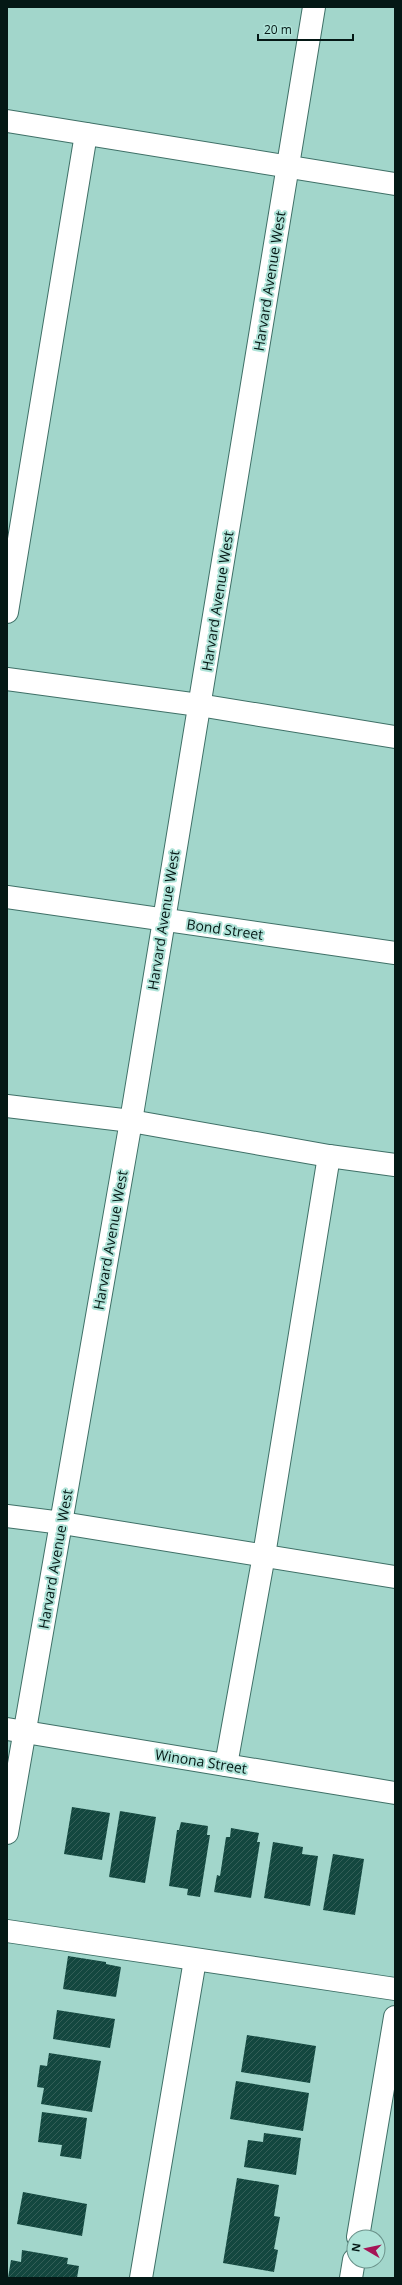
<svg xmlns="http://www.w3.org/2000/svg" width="402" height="2285" viewBox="0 0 402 2285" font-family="'Open Sans',sans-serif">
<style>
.building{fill:url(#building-hatch)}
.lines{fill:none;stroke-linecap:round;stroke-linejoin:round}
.minor-casing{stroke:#3f7067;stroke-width:24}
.minor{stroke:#fff;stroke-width:22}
.labels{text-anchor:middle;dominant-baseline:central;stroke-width:4;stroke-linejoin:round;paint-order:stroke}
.street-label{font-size:14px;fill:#041815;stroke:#afe3d8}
</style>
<defs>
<pattern id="building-hatch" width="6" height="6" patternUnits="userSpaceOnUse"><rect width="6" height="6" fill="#13473f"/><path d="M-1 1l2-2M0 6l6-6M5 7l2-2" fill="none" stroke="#335e57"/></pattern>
</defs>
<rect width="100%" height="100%" fill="#a2d6cb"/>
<g class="building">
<polygon points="72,1807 110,1813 102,1860 64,1854"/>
<polygon points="120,1811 156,1817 145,1883 109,1877"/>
<polygon points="181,1822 208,1826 207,1835 210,1835 200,1897 187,1895 188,1889 169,1886 177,1830 179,1830"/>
<polygon points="231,1828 259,1833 257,1842 260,1842 251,1898 214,1892 217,1875 220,1876 226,1837 230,1837"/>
<polygon points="273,1842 303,1847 302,1854 318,1856 310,1906 264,1898"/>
<polygon points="333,1854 364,1859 355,1915 323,1910"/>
<polygon points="68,1956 106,1962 106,1964 121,1967 116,1997 63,1989"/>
<polygon points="57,2010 115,2019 110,2048 53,2039"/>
<polygon points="247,2035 316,2046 310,2083 241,2072"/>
<polygon points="49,2053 101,2061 92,2112 41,2104 44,2088 37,2087 40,2065 47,2066"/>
<polygon points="236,2081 309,2093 303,2131 230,2119"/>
<polygon points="42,2112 87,2118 81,2159 60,2156 62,2145 38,2142"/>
<polygon points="264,2133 301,2138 296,2175 244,2167 248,2140 263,2142"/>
<polygon points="237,2178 279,2185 274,2216 280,2217 274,2249 278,2250 274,2272 223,2263"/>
<polygon points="23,2192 87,2204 82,2236 17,2224"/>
<polygon points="22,2250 68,2258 67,2264 79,2266 77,2278 8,2278 11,2260 21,2262"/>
</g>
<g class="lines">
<g class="minor-casing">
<g id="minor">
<polyline points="7,121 395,184"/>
<polyline points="7,612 86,134"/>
<polyline points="7,679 199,705 395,737"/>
<polyline points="7,897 395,953"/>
<polyline points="7,1106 131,1121 329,1156 395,1165"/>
<polyline points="7,1516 62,1523 395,1577"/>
<polyline points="7,1729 395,1793"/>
<polyline points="226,1765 264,1555 329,1156"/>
<polyline points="7,1833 131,1121 314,7"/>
<polyline points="7,1931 395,1989"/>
<polyline points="358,2237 395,2017"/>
<polyline points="141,2278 195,1960"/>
<polyline points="351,2278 354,2260"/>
</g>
</g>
<use href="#minor" class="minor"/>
</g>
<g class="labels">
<g class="street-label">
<text transform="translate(269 281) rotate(-81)">Harvard Avenue West</text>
<text transform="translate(217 601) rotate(-81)">Harvard Avenue West</text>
<text transform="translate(163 920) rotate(-81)">Harvard Avenue West</text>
<text transform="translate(225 929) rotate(8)">Bond Street</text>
<text transform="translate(110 1240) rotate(-80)">Harvard Avenue West</text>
<text transform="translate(55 1559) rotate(-80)">Harvard Avenue West</text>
<text transform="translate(201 1761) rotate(9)">Winona Street</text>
</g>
</g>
<rect width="402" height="2285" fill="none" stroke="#041815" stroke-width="16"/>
<g transform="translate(366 2249) rotate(279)"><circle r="19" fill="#afe3d8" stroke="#6b928a"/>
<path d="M0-3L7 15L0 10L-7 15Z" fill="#a51556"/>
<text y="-6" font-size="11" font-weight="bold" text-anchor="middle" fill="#041815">N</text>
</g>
<path d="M258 34v6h95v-6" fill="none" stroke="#041815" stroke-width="2"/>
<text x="264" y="34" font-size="12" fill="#041815" stroke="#afe3d8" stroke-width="3" paint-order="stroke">20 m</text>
</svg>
